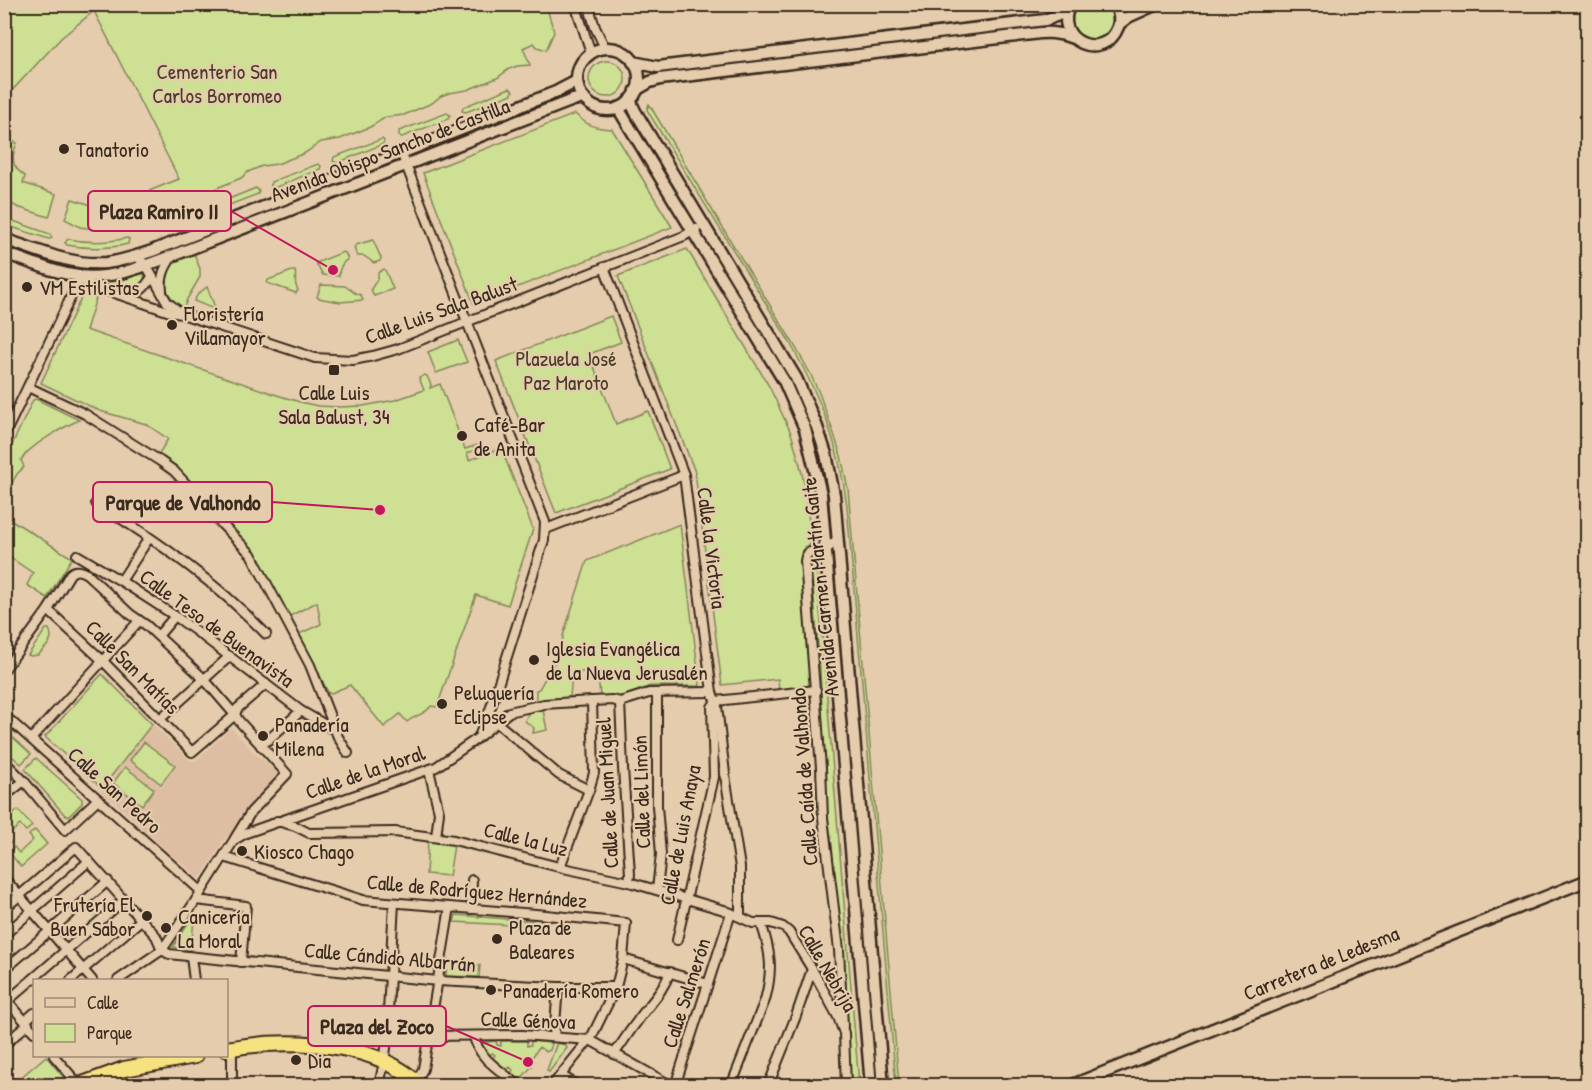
<svg xmlns="http://www.w3.org/2000/svg" width="1592" height="1090" viewBox="0 0 1592 1090" font-family="'Patrick Hand',sans-serif">
<style>
.built{fill:#debea2}
.green{fill:#cde094;stroke:#848559;stroke-width:1.5}
.lines{fill:none;stroke-linecap:round;stroke-linejoin:round}
.minor-casing{stroke:#3b2a1e;stroke-width:12}
.secondary-casing{stroke:#3b2a1e;stroke-width:15}
.trunk-casing{stroke:#3b2a1e;stroke-width:18}
.minor{stroke:#e4ccad;stroke-width:8}
.secondary{stroke:#e4ccad;stroke-width:10}
.trunk{stroke:#f7e281;stroke-width:14}
.poi-dot{fill:#3b2a1e;stroke:#e4ccad;stroke-width:2}
.labels{text-anchor:middle;dominant-baseline:central;stroke-width:4.5;stroke-linejoin:round;paint-order:stroke}
.park-label{font-size:21px;fill:#4a3c2a;stroke:#e4ccad}
.poi-label{font-size:21px;fill:#3b2a1e;stroke:#e4ccad;text-anchor:start}
.street-label{font-size:21px;fill:#3b2a1e;stroke:#e4ccad}
.leader{fill:none;stroke:#c2185b;stroke-width:2}
.callout-dot{fill:#c2185b;stroke:#e4ccad;stroke-width:2}
.callout{fill:#e4ccad;stroke:#c2185b;stroke-width:2}
.callout-label{font-size:22px;text-anchor:middle;font-weight:bold;fill:#3b2a1e}
</style>
<rect width="100%" height="100%" fill="#e4ccad"/>
<filter id="ink" filterUnits="userSpaceOnUse"><feTurbulence type="fractalNoise" baseFrequency=".0167" numOctaves="2"/><feDisplacementMap in="SourceGraphic" scale="12" xChannelSelector="R" yChannelSelector="G"/><feConvolveMatrix kernelMatrix="1 2 1 2 8 2 1 2 1" color-interpolation-filters="sRGB"/></filter>
<g filter="url(#ink)">
<polygon class="built" points="152,724 191,761 195,761 231,728 232,728 255,754 275,769 277,772 277,776 274,781 250,807 247,808 241,816 242,818 228,837 226,837 202,876 198,878 195,876 191,870 170,854 117,804 100,791"/>
<g class="green">
<polygon points="5,4 546,5 554,32 546,50 537,47 534,43 523,48 530,65 517,66 509,69 497,78 467,90 449,93 441,96 432,103 404,115 386,117 370,127 340,139 321,142 305,153 277,164 262,166 248,172 241,178 212,190 193,193 185,196 177,204 148,215 132,216 116,225 94,229 80,227 65,219 72,199 104,209 179,179 94,11 61,38 5,98"/>
<path d="M1077,5H1106C1111,10 1113,15 1112,22C1107,53 1055,40 1077,5Z"/>
<circle cx="607" cy="79" r="18"/>
<polygon points="510,88 513,91 512,94 466,112 462,111 463,107"/>
<polygon points="555,98 556,100 415,155 414,153"/>
<path d="M649,104L727,235L793,343L810,373L819,393L834,434L841,456L848,489L899,1085H896L847,506C839,442 820,397 789,341L647,110Z"/>
<polygon points="447,113 450,115 448,119 402,137 399,136 399,131"/>
<path d="M575,114C588,126 594,128 612,129L672,227L474,304L423,173Z"/>
<path d="M4,138L17,143C11,157 11,167 25,176L23,183L56,194L49,217L17,207L5,199Z"/>
<polygon points="382,139 384,141 383,144 337,163 333,161 334,157"/>
<polygon points="318,164 321,166 320,169 274,188 270,186 271,182"/>
<polygon points="384,165 385,167 200,239 199,237"/>
<polygon points="256,188 259,191 258,194 211,212 208,211 209,207"/>
<polygon points="5,218 50,234 52,238 49,239 5,225"/>
<path d="M127,238L129,239L128,244C107,249 88,249 67,245L65,243L68,239C88,243 106,243 127,238Z"/>
<polygon points="373,240 381,258 380,261 374,263 364,256 357,256 354,248 356,245"/>
<polygon points="687,249 769,386 791,433 800,465 806,492 811,544 806,546 801,553 812,686 779,690 778,679 722,685 695,472 618,276"/>
<path d="M343,252L345,253L348,259C341,263 339,269 339,276L323,275L316,263Z"/>
<path d="M194,253L200,269V277L187,299L184,308C165,299 158,275 176,261C182,257 188,255 194,253Z"/>
<polygon points="384,269 386,272 393,289 374,296 371,289 378,278 378,273"/>
<path d="M292,271H295C297,278 293,283 298,290L296,293L267,283L268,280Z"/>
<path d="M144,273C145,279 144,282 139,287C127,297 108,286 95,281L125,279Z"/>
<polygon points="321,285 345,286 355,293 361,295 363,300 340,302 318,298 317,297"/>
<polygon points="207,287 216,310 194,301 198,294"/>
<path d="M83,294L96,298L86,330L280,396L300,402L318,406L338,407L363,406L395,400L424,390L419,378L425,375L427,376L431,385L430,388L440,384L465,449L478,445L479,449L467,453L469,460L501,448L533,529L508,605L476,595L437,707L431,706C425,715 415,715 407,722L400,714L384,727L350,685L329,694L299,634L321,624L317,602L288,617L254,554L195,493C187,476 173,465 158,455L168,439L146,424L100,411L41,383Z"/>
<polygon points="611,316 621,342 589,354 616,424 648,411 670,469 556,513 496,361"/>
<polygon points="458,340 467,362 436,373 428,352"/>
<path d="M776,353C809,408 825,459 832,523H828L823,483L812,438L773,354Z"/>
<path d="M36,399L79,420C62,428 30,445 21,460L24,467L17,474L5,496V460L33,400Z"/>
<polygon points="5,516 72,558 47,598 27,585 33,573 5,554"/>
<polygon points="680,524 700,686 650,686 624,696 600,697 599,685 591,671 572,673 570,697 536,701 536,690 539,689 561,651 563,636 587,561"/>
<polygon points="835,558 848,722 845,722 832,559"/>
<polygon points="813,561 816,563 859,1085 851,1085 844,955 827,806 820,670 811,563"/>
<path d="M46,629H49C55,641 46,647 38,655L31,656L28,655Z"/>
<polygon points="102,674 152,724 102,788 45,737"/>
<polygon points="543,710 547,730 533,733 534,728 525,721 529,712"/>
<polygon points="849,729 864,914 861,914 846,730"/>
<polygon points="5,730 31,754 21,764 5,750"/>
<polygon points="144,742 175,765 161,784 130,760"/>
<polygon points="36,758 82,799 82,803 69,816 66,816 64,814 25,769"/>
<polygon points="125,767 154,789 142,805 113,783"/>
<polygon points="18,810 32,826 26,831 20,825 6,837 11,843 5,848 5,822"/>
<polygon points="35,830 47,844 21,867 9,852 14,847 19,853 33,840 29,835"/>
<polygon points="428,841 454,845 449,876 426,874"/>
<polygon points="456,915 533,921 532,926 454,922"/>
<polygon points="191,918 194,919 191,950 173,947"/>
<polygon points="862,921 864,921 878,1085 875,1085"/>
<polygon points="447,963 480,965 479,977 446,976"/>
<polygon points="496,1041 497,1045 501,1046 501,1041 527,1041 527,1046 531,1045 531,1041 552,1043 550,1050 546,1052 539,1047 527,1065 532,1066 520,1080 511,1073 513,1070 510,1067 507,1070 493,1058 495,1055 492,1053 490,1055 480,1043"/>
<polygon points="557,1043 565,1045 567,1048 549,1072 547,1070"/>
<polygon points="46,1056 64,1078 46,1085 12,1085"/>
</g>
<g class="lines">
<g class="minor-casing">
<g id="minor">
<polyline points="575,4 591,53"/>
<polyline points="588,4 595,27 605,48"/>
<polyline points="401,152 545,522 544,540 491,707 480,734"/>
<polyline points="136,256 146,265 167,302 181,313"/>
<polyline points="604,267 684,475 712,692 717,706 726,782 740,867 740,916"/>
<path d="M162,291C160,276 165,267 173,255"/>
<path d="M127,297C139,293 145,288 152,277"/>
<polyline points="28,387 85,414 160,461 174,471 189,487 192,494 251,554 310,665 338,737 348,753"/>
<polyline points="4,436 81,276 84,282 88,284 170,312 182,314 315,358 353,360 373,356 398,349 684,236 696,229"/>
<path d="M96,503C157,540 217,583 266,634"/>
<polyline points="546,529 684,475"/>
<path d="M838,538C834,542 831,547 826,549C816,553 807,547 805,561L821,768L823,818L839,950L843,1026"/>
<polyline points="77,555 121,581 175,616 204,637 301,711 336,731"/>
<polyline points="121,581 149,538"/>
<polyline points="48,610 102,660 192,752 235,715 237,709 266,684"/>
<polyline points="158,636 175,616"/>
<path d="M4,670L48,610L70,574C75,569 80,570 87,574L130,614L146,625L204,679L235,715L239,721L287,774L251,812L235,838"/>
<polyline points="657,693 657,806 661,854 657,890"/>
<polyline points="620,702 623,768 630,874 629,882"/>
<polyline points="4,715 201,891"/>
<polyline points="160,719 230,656"/>
<polyline points="496,722 559,775 589,790"/>
<polyline points="31,739 139,621"/>
<polyline points="261,746 301,711"/>
<polyline points="4,761 24,781 65,830 98,799"/>
<polyline points="429,770 439,812 436,837"/>
<polyline points="4,797 24,781"/>
<polyline points="277,821 295,826 309,833 395,832 454,840 563,868 629,882 724,910 753,923 771,923 783,927 789,932 812,969 838,1017 844,1033 846,1086"/>
<polyline points="224,857 363,900 536,914 626,923 623,959 616,987 592,1036 552,1086"/>
<polyline points="560,867 589,790 594,773 592,701"/>
<polyline points="4,878 92,980"/>
<polyline points="196,900 246,906 241,962"/>
<polyline points="4,909 76,847 156,936 162,950"/>
<polyline points="471,909 472,880"/>
<polyline points="4,935 89,861"/>
<polyline points="677,940 714,777 712,707 716,701 816,690"/>
<polyline points="162,950 169,954 206,958 438,981 558,987 616,987"/>
<polyline points="191,957 194,980"/>
<polyline points="623,959 708,984"/>
<polyline points="4,970 108,881"/>
<polyline points="71,980 141,920"/>
<polyline points="118,980 162,950 196,900 234,840 246,833 436,767 475,740 509,712 544,704 592,701 612,700 620,702 649,693 712,692"/>
<polyline points="6,999 34,1032"/>
<polyline points="4,1004 124,900"/>
<polyline points="25,1021 34,1013"/>
<polyline points="429,1036 522,1035 590,1040 672,1086"/>
<path d="M474,1036C478,1059 502,1071 519,1086"/>
<polyline points="554,1037 558,987"/>
<polyline points="4,1045 28,1024"/>
<polyline points="232,1048 232,1086"/>
<path d="M614,1054C622,1044 628,1033 636,1023C648,1005 662,994 670,972"/>
<polyline points="54,1056 79,1085"/>
<polyline points="561,1075 578,1086"/>
<polyline points="416,1082 423,1069 450,907"/>
<polyline points="379,1086 384,1062 386,1048 394,903"/>
<polyline points="675,1086 731,913"/>
<path d="M731,1086L765,1000C773,971 771,952 761,923"/>
<polyline points="768,1086 796,1016 812,969"/>
</g>
</g>
<g class="secondary-casing">
<g id="secondary">
<path d="M1070,4C1051,41 1104,63 1118,27C1121,19 1119,12 1115,4"/>
<polyline points="1119,24 1128,17 1157,4"/>
<circle cx="608" cy="79" r="31"/>
<polyline points="633,62 658,67 1045,20 1066,12"/>
<path d="M636,90L650,82L660,79L1032,34C1047,32 1059,32 1073,38"/>
<polyline points="630,100 635,111 796,378 817,427 826,454 834,495 883,1086"/>
<polyline points="618,108 784,381 805,429 821,494 871,1086"/>
<path d="M4,239C37,250 71,266 106,263C122,261 137,256 152,251L556,92L577,81"/>
<path d="M4,253C28,261 54,273 80,276C112,280 144,266 174,255L573,100L584,98"/>
<polyline points="1070,1086 1588,880"/>
</g>
</g>
<g class="trunk-casing">
<g id="trunk">
<path d="M226,1049C279,1039 356,1040 402,1071C409,1075 414,1081 420,1086"/>
<polyline points="77,1086 124,1069 195,1056"/>
</g>
</g>
<use href="#minor" class="minor"/>
<use href="#secondary" class="secondary"/>
<use href="#trunk" class="trunk"/>
</g>
</g>
<g class="poi-dot">
<circle cx="64" cy="149" r="6"/>
<circle cx="27" cy="287" r="6"/>
<circle cx="172" cy="325" r="6"/>
<rect x="328" y="364" width="12" height="12" rx="3"/>
<circle cx="462" cy="436" r="6"/>
<circle cx="534" cy="660" r="6"/>
<circle cx="442" cy="704" r="6"/>
<circle cx="263" cy="736" r="6"/>
<circle cx="242" cy="851" r="6"/>
<circle cx="147" cy="916" r="6"/>
<circle cx="166" cy="928" r="6"/>
<circle cx="497" cy="939" r="6"/>
<circle cx="491" cy="990" r="6"/>
<circle cx="296" cy="1060" r="6"/>
</g>
<g class="labels">
<g class="park-label">
<text x="217" y="71">Cementerio San<tspan x="217" dy="24">Carlos Borromeo</tspan></text>
<text x="566" y="358">Plazuela José<tspan x="566" dy="24">Paz Maroto</tspan></text>
</g>
<g class="poi-label">
<text x="76" y="149">Tanatorio</text>
<text x="39" y="287">VM Estilistas</text>
<text x="184" y="313">Floristería<tspan x="184" dy="24">Villamayor</tspan></text>
<text x="334" y="392" text-anchor="middle">Calle Luis<tspan x="334" dy="24">Sala Balust, 34</tspan></text>
<text x="474" y="424">Café-Bar<tspan x="474" dy="24">de Anita</tspan></text>
<text x="546" y="648">Iglesia Evangélica<tspan x="546" dy="24">de la Nueva Jerusalén</tspan></text>
<text x="454" y="692">Peluquería<tspan x="454" dy="24">Eclipse</tspan></text>
<text x="275" y="724">Panadería<tspan x="275" dy="24">Milena</tspan></text>
<text x="254" y="851">Kiosco Chago</text>
<text x="135" y="904" text-anchor="end">Frutería El<tspan x="135" dy="24">Buen Sabor</tspan></text>
<text x="178" y="916">Canicería<tspan x="178" dy="24">La Moral</tspan></text>
<text x="509" y="927">Plaza de<tspan x="509" dy="24">Baleares</tspan></text>
<text x="503" y="990">Panadería Romero</text>
<text x="308" y="1060">Dia</text>
</g>
<g class="street-label">
<text transform="translate(390 150) rotate(-21)">Avenida Obispo Sancho de Castilla</text>
<text transform="translate(441 310) rotate(-20)">Calle Luis Sala Balust</text>
<text transform="translate(712 548) rotate(83)">Calle la Victoria</text>
<text transform="translate(820 587) rotate(-96)">Avenida Carmen Martín Gaite</text>
<text transform="translate(217 628) rotate(36)">Calle Teso de Buenavista</text>
<text transform="translate(133 667) rotate(45)">Calle San Matías</text>
<text transform="translate(365 772) rotate(-19)">Calle de la Moral</text>
<text transform="translate(804 777) rotate(-94)">Calle Caída de Valhondo</text>
<text transform="translate(115 790) rotate(42)">Calle San Pedro</text>
<text transform="translate(641 792) rotate(-92)">Calle del Limón</text>
<text transform="translate(607 793) rotate(-93)">Calle de Juan Miguel</text>
<text transform="translate(680 835) rotate(-79)">Calle de Luis Anaya</text>
<text transform="translate(526 839) rotate(14)">Calle la Luz</text>
<text transform="translate(477 891) rotate(5)">Calle de Rodríguez Hernández</text>
<text transform="translate(390 957) rotate(5)">Calle Cándido Albarrán</text>
<text transform="translate(1321 963) rotate(-22)">Carretera de Ledesma</text>
<text transform="translate(828 968) rotate(60)">Calle Nebrija</text>
<text transform="translate(686 993) rotate(-72)">Calle Salmerón</text>
<text transform="translate(528 1020) rotate(2)">Calle Génova</text>
</g>
</g>
<path class="leader" d="M333 270L231 211M380 510L272 502M528 1062L446 1026"/>
<g class="callout-dot">
<circle cx="333" cy="270" r="6"/>
<circle cx="380" cy="510" r="6"/>
<circle cx="528" cy="1062" r="6"/>
</g>
<g class="callout">
<rect x="88" y="191" width="143" height="40" rx="6"/>
<rect x="93" y="482" width="179" height="40" rx="6"/>
<rect x="308" y="1006" width="138" height="40" rx="6"/>
</g>
<g class="callout-label">
<text x="159" y="219">Plaza Ramiro II</text>
<text x="183" y="510">Parque de Valhondo</text>
<text x="377" y="1034">Plaza del Zoco</text>
</g>
<rect width="1592" height="1090" fill="none" stroke="#e4ccad" stroke-width="24"/>
<rect x="12" y="12" width="1568" height="1066" fill="none" stroke="#3b2a1e" stroke-width="2" filter="url(#ink)"/>
<rect x="33" y="979" width="195" height="78" fill="#e4ccad" stroke="#a08b74" stroke-width="1.5"/>
<rect x="45" y="998" width="30" height="9" fill="#e4ccad" stroke="#a08b74" stroke-width="1.5"/>
<text x="87" y="1009" font-size="18" fill="#3b2a1e">Calle</text>
<rect x="45" y="1024" width="30" height="18" fill="#cde094" stroke="#a08b74" stroke-width="1.5"/>
<text x="87" y="1039" font-size="18" fill="#3b2a1e">Parque</text>
</svg>
